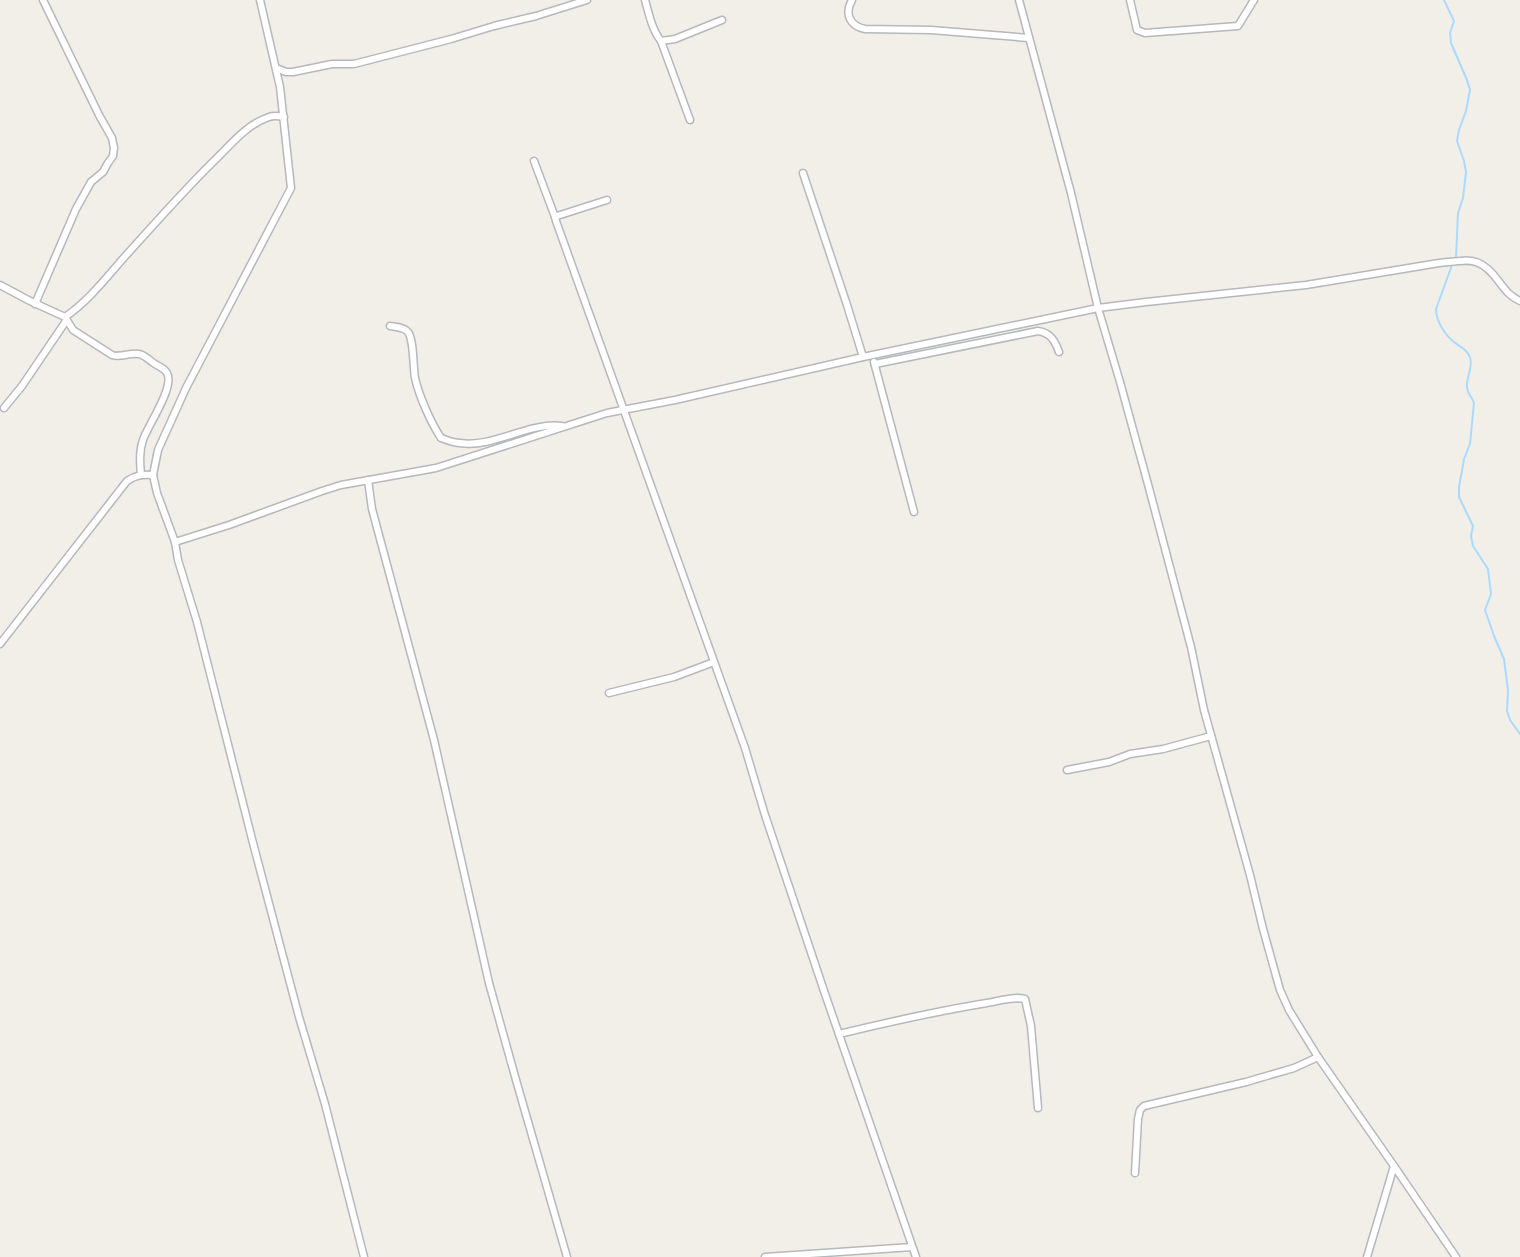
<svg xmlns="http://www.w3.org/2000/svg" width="1520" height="1257" viewBox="0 0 1520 1257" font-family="Quicksand,sans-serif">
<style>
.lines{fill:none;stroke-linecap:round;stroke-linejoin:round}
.stream{stroke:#aadaff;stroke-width:2}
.street-casing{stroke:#b5b8bc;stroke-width:9}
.street{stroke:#fff;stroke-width:6}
</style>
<rect width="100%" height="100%" fill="#f1efe8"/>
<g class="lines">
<g class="stream">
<polyline points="1444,0 1454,21 1450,33 1451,43 1467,80 1470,90 1466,111 1459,130 1457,141 1464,161 1466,172 1463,198 1458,213 1456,258"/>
<path d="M1452,265L1436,309C1436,321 1445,335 1454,342C1459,346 1466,349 1469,355C1474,364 1467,376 1467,385C1466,392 1472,397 1474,403L1470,444L1464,459L1459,487V497L1473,526L1471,536L1473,546L1488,569L1491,594L1485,610L1494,636L1504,659L1508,690L1507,711L1510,720L1520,734"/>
</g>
<g class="street-casing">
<g id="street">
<polyline points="260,0 280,87 291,188 186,388 158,450 153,475 157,493 175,542 178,560 197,622 253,843 299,1017 325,1104 364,1257"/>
<path d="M645,0C649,14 652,30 661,41L690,120"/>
<path d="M852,0C844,14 850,26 865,29L931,30L1029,38"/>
<polyline points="1019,0 1071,193 1098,308 1120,382 1149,488 1191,647 1204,710 1250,875 1263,929 1280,990 1289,1010 1318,1057 1394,1166 1367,1257"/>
<polyline points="1130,0 1137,30 1145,33 1238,26 1254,0"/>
<polyline points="661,41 675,39 722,20"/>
<polyline points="276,68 286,72 293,72 332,64 354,64 451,39 494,26 536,16 587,0"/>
<polyline points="534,161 555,217"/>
<polyline points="803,173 847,305 863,357"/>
<polyline points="607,200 557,216 555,217 556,221 745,748 765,815 824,991 916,1257"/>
<path d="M0,285L30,301L65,317L73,330L112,355C121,358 130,352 139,354C145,355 150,361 155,364C159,366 165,369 167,373C175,387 148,425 143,440C139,451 140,463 141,475"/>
<polyline points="35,304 76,209 91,182 103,172 108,163 113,156 114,148 112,138 99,115 43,0"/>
<path d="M65,317C90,300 109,274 129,252C158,220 187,187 218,157C233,142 248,124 269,117C274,115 279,116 284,117"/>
<path d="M390,326C396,327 404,327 408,332C414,340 413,367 415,378C419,396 431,423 441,438C447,440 453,443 460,443C495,448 527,422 562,426"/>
<polyline points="874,362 914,512"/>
<path d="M875,364L1038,331C1051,333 1055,341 1059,352"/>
<polyline points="4,408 22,386 66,321"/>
<polyline points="368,480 372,509 434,740 489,983 516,1080 567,1257"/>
<path d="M175,542L229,525L322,491L341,485L436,468L607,413L675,400L863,357L1098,308L1146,302L1306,285L1439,263C1470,260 1480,255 1500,283C1506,291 1511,297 1520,301"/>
<path d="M0,644L127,481C136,475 143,474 153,475"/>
<polyline points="609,693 674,677 714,662"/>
<polyline points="1067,770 1109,762 1130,754 1163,749 1211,736"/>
<path d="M839,1034C889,1022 937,1011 987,1003C999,1001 1014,996 1025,999L1031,1026L1038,1108"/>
<polyline points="1394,1166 1456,1257"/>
<polyline points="1135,1173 1138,1119 1140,1110 1144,1106 1246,1082 1294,1068 1318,1057"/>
<polyline points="765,1257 912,1247"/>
</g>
</g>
<use href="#street" class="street"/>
</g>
</svg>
